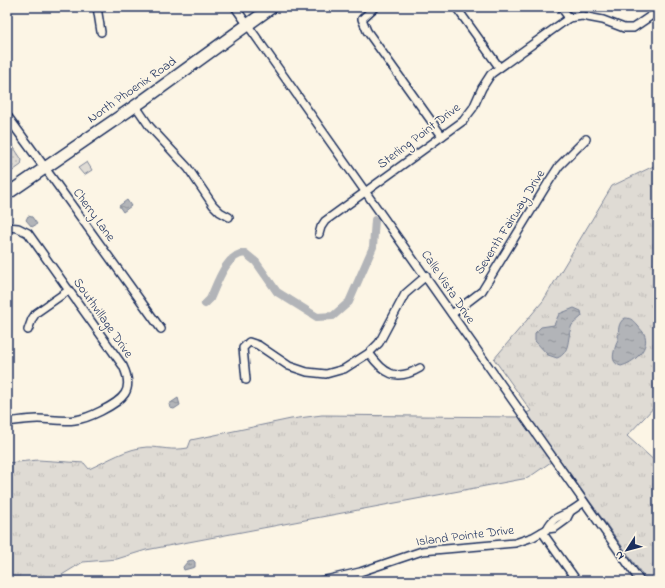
<svg xmlns="http://www.w3.org/2000/svg" width="665" height="588" viewBox="0 0 665 588" font-family="'Indie Flower',sans-serif">
<style>
.grass{fill:url(#grass-tufts);stroke:#7d8599}
.park{fill:url(#park-dots);stroke:#7d8599}
.pitch{fill:#dfdbd4;stroke:#7d8599}
.water{fill:url(#water-ripples);stroke:#767f94}
.lines{fill:none;stroke-linecap:round;stroke-linejoin:round}
.canal{stroke:#b2b4b8;stroke-width:8}
.minor-casing{stroke:#1b2f5e;stroke-width:10}
.tertiary-casing{stroke:#1b2f5e;stroke-width:11}
.primary-casing{stroke:#1b2f5e;stroke-width:14}
.minor{stroke:#fcf5e5;stroke-width:7}
.tertiary{stroke:#fcf5e5;stroke-width:8}
.primary{stroke:#fcf5e5;stroke-width:11}
.labels{text-anchor:middle;dominant-baseline:central;stroke-width:3.5;stroke-linejoin:round;paint-order:stroke}
.street-label{font-size:13px;fill:#1b2f5e;stroke:#fcf5e5}
</style>
<defs>
<pattern id="grass-tufts" width="24" height="20" patternUnits="userSpaceOnUse"><rect width="24" height="20" fill="#dfdbd4"/><path d="M3 7l-1-3M5 7V3M7 7l1-3M15 17l-1-3M17 17v-4M19 17l1-3" fill="none" stroke="#bfbcb8"/></pattern>
<pattern id="park-dots" width="8" height="8" patternUnits="userSpaceOnUse"><rect width="8" height="8" fill="#dfdbd4"/><path d="M2 2h.1M6 6h.1" fill="none" stroke="#bfbcb8" stroke-width="1.8" stroke-linecap="round"/></pattern>
<pattern id="water-ripples" width="26" height="14" patternUnits="userSpaceOnUse"><rect width="26" height="14" fill="#b2b4b8"/><path d="M2 4q2-2 4 0t4 0M15 11q2-2 4 0t4 0" fill="none" stroke="#909399"/></pattern>
</defs>
<rect width="100%" height="100%" fill="#fcf5e5"/>
<filter id="ink" filterUnits="userSpaceOnUse"><feTurbulence type="fractalNoise" baseFrequency=".025" numOctaves="2"/><feDisplacementMap in="SourceGraphic" scale="8" xChannelSelector="R" yChannelSelector="G"/><feConvolveMatrix kernelMatrix="1 2 1 2 8 2 1 2 1" color-interpolation-filters="sRGB"/></filter>
<g filter="url(#ink)">
<path class="grass" d="M658,164V403L627,436L658,464V581H647L558,457L528,478L146,550L117,559L83,562L52,581H7V463L38,460L84,463L89,469C107,461 127,448 147,447C162,447 171,451 188,448L191,440L291,419L322,415L517,417L531,411L494,359L543,301L612,186Z"/>
<polygon class="park" points="7,137 22,160 21,165 7,175"/>
<polygon class="pitch" points="87,162 92,170 84,175 78,168"/>
<g class="water">
<polygon points="127,200 131,206 123,212 119,206"/>
<polygon points="28,216 32,217 37,224 32,227 26,220"/>
<path d="M574,308L581,311L582,316L572,325C567,336 571,353 557,358L548,355L535,341V333L541,327L554,325L559,314Z"/>
<path d="M625,318C632,318 633,321 638,326C640,329 644,332 645,336C649,350 633,363 621,366C607,362 616,348 618,338C619,331 617,323 625,318Z"/>
<polygon points="178,398 180,405 174,409 170,408 169,404"/>
<polygon points="193,560 195,562 195,567 184,570 183,567 188,561"/>
</g>
<g class="lines">
<path class="canal" d="M205,304L210,299C217,284 226,254 245,253L256,262L277,292L317,317L333,316L349,302L373,247L375,220"/>
<g class="minor-casing">
<g id="minor">
<polyline points="97,7 101,32"/>
<polyline points="235,7 640,581"/>
<polyline points="375,7 362,19 367,31 442,136"/>
<polyline points="456,7 499,67"/>
<polyline points="561,7 569,18"/>
<polyline points="135,105 150,127 188,168 213,205 220,212 229,217"/>
<polyline points="45,168 161,329"/>
<path d="M7,227L18,228L28,233L123,366C135,391 123,400 101,411C93,415 85,419 75,420C63,422 50,419 38,419C28,419 17,421 7,422"/>
<polyline points="319,234 321,227 325,221 463,121 473,108 482,88 491,74 569,18 582,16 603,20 624,28 633,28 658,11"/>
<polyline points="452,314 482,291 548,183 559,166 586,139"/>
<polyline points="28,330 32,319 36,313 69,290"/>
<path d="M369,353C384,374 396,382 420,368"/>
<polyline points="246,380 243,348 249,342 258,345 289,366 307,372 326,374 344,369 369,353 379,343 405,294 426,276"/>
<path d="M547,529C554,515 560,518 571,511C576,508 580,505 584,502"/>
<polyline points="542,532 577,581"/>
<polyline points="321,581 360,572 422,551 515,543 533,537 547,529 555,528 566,520 570,512"/>
</g>
</g>
<g class="tertiary-casing">
<polyline id="tertiary" points="7,116 45,168"/>
</g>
<g class="primary-casing">
<polyline id="primary" points="7,194 141,102 272,7"/>
</g>
<use href="#minor" class="minor"/>
<use href="#tertiary" class="tertiary"/>
<use href="#primary" class="primary"/>
</g>
</g>
<g class="labels">
<g class="street-label">
<text transform="translate(132 90) rotate(-35)">North Phoenix Road</text>
<text transform="translate(419 136) rotate(-37)">Sterling Point Drive</text>
<text transform="translate(94 215) rotate(54)">Cherry Lane</text>
<text transform="translate(510 222) rotate(-58)">Seventh Fairway Drive</text>
<text transform="translate(448 287) rotate(56)">Calle Vista Drive</text>
<text transform="translate(103 318) rotate(55)">Southvillage Drive</text>
<text transform="translate(465 536) rotate(-7)">Island Pointe Drive</text>
</g>
</g>
<rect width="665" height="588" fill="none" stroke="#fcf5e5" stroke-width="24"/>
<rect x="12" y="12" width="641" height="564" fill="none" stroke="#1b2f5e" stroke-width="1.5" filter="url(#ink)"/>
<g transform="translate(627 550) rotate(234)" stroke="#fcf5e5" stroke-width="3" paint-order="stroke">
<path d="M0-3L7 15L0 10L-7 15Z" fill="#1b2f5e"/>
<text y="-6" font-size="11" font-weight="bold" text-anchor="middle" fill="#1b2f5e">N</text>
</g>
</svg>
